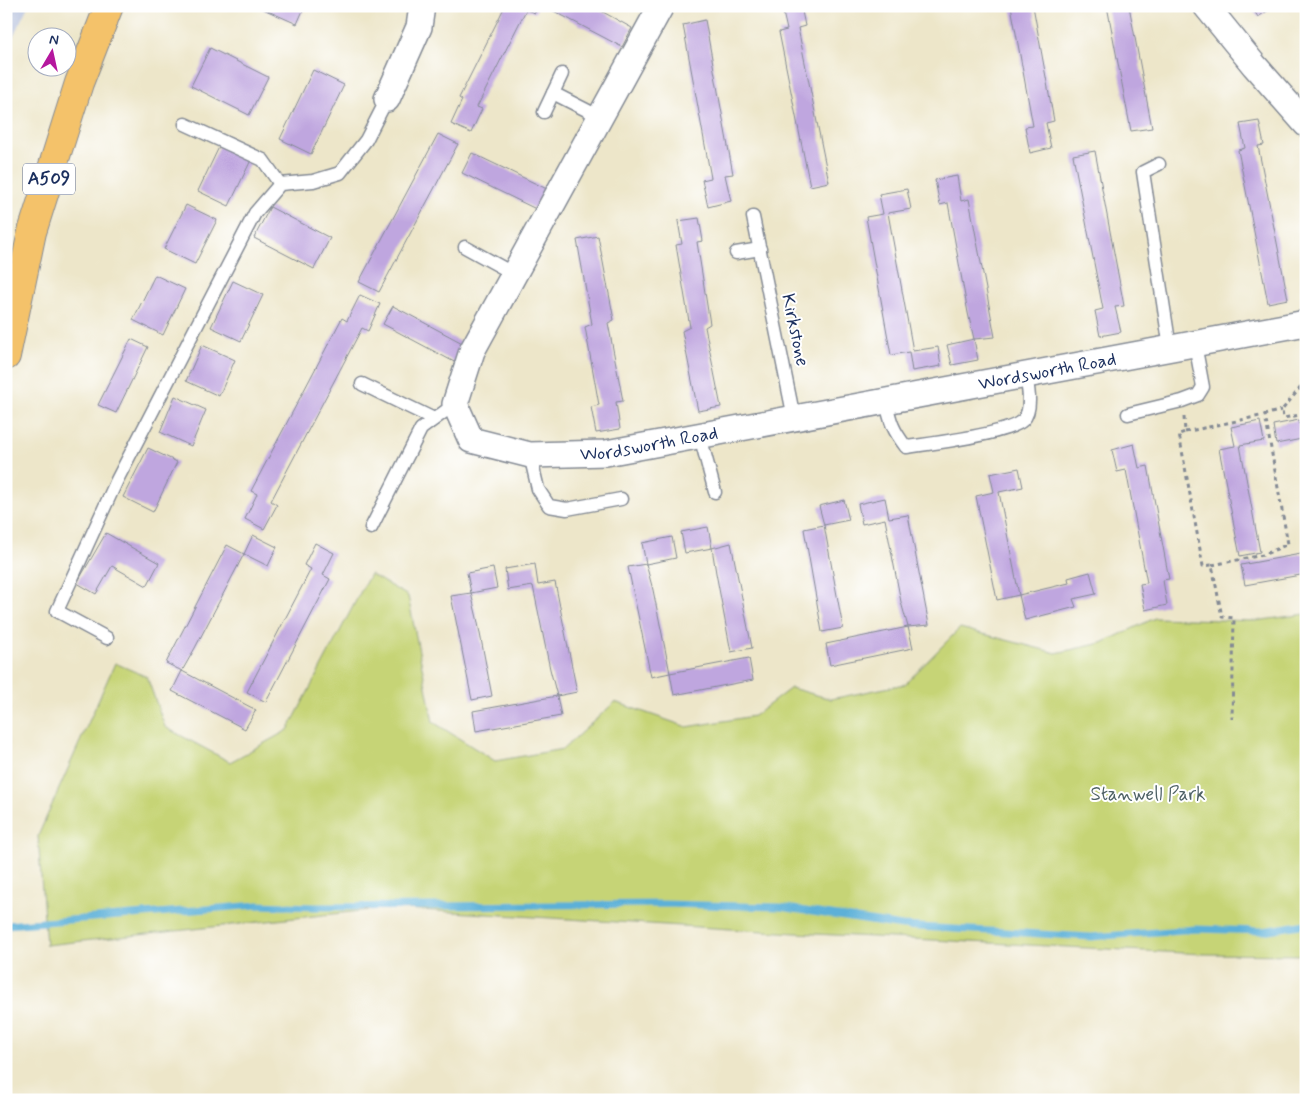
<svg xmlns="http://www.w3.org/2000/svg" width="1312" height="1106" viewBox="0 0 1312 1106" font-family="Mynerve,sans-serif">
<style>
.industrial{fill:#b9c4de}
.green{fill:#c6d476;stroke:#70826a}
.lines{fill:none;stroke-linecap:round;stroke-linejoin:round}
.stream{stroke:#5cb0d8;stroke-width:7}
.building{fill:#bfa6df}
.service-casing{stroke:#848a94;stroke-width:15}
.minor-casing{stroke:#848a94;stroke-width:28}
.trunk-casing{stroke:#848a94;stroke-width:30}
.path{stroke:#848a94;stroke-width:3;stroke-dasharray:4 4;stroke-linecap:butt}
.service{stroke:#fff;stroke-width:12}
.minor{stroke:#fff;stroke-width:25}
.trunk{stroke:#f4c26a;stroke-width:28}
.labels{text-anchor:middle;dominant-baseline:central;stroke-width:4;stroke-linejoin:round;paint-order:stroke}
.shield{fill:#fff;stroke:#5f6d8e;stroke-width:1}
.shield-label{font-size:18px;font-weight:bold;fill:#1b2f5e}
.street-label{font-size:19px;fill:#1b2f5e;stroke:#fff}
.park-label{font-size:19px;fill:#4e6165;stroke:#fff}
</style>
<rect width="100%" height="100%" fill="#fff"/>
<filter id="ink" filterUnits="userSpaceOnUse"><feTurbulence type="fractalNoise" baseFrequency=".02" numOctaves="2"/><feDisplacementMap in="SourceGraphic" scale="10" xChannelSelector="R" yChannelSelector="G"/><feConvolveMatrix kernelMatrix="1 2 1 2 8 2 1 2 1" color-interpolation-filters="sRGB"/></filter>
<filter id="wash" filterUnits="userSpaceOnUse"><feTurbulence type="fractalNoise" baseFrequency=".0096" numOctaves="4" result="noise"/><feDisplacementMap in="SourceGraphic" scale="20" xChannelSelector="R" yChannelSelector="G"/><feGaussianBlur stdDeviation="1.12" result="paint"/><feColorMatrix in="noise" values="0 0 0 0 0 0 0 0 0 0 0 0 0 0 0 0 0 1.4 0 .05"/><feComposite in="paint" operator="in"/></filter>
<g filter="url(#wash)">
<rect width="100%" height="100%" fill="#ede6c9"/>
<polygon class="industrial" points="6,6 28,6 6,51"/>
<polygon class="green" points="370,574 408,596 433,722 495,761 563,749 615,702 687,727 754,716 791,688 831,699 905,684 960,628 1056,653 1102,643 1155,618 1255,621 1306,614 1306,955 1203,954 796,933 388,908 46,945 38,836 115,663 147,677 165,727 230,762 288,730"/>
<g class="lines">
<polyline class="stream" points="6,925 258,905 316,907 664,904 780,907 902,926 1091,937 1196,929 1263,931 1306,924"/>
</g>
<g id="blocks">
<g class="building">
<polygon points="262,6 305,6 297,24 261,8"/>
<polygon points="505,6 538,6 535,13 526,10 477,107 482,109 471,133 451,124 462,100 459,98"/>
<polygon points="549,6 592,6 632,28 622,47 548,8"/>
<polygon points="791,6 801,6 805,26 798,28 829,182 810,186 779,32 787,30 782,8"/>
<polygon points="1011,6 1033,6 1054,121 1046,123 1051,148 1030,153 1025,127 1033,126"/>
<polygon points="1107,6 1129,6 1152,128 1131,131"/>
<polygon points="1251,6 1275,6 1258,17"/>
<polygon points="705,20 733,174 725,175 731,201 708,207 702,180 711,178 683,25"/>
<polygon points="210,48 268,77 249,115 191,86"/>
<polygon points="313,70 344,85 311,154 280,139"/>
<polygon points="1259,121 1264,145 1258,146 1288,299 1268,303 1238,150 1245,148 1240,124"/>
<polygon points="438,134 458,144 379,292 359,282"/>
<polygon points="220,145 251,160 229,206 198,191"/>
<polygon points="1095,151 1124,306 1115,307 1121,332 1100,336 1095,311 1103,309 1073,155"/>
<polygon points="472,153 549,190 538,210 462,173"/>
<polygon points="957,176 961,201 969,199 995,337 974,339 968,313 948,203 940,205 935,180"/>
<polygon points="907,189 911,209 888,213 913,351 938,347 941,366 912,371 909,352 891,355 866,217 883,214 879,194"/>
<polygon points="186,205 217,220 195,264 164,249"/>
<polygon points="270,207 330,238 314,269 254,238"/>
<polygon points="699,218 703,241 697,242 710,324 705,327 721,407 698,411 682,331 690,327 676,245 682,244 678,221"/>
<polygon points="598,236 614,320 608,323 623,401 616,402 620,429 596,433 591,407 599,405 585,327 592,324 577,240"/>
<polygon points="155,275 185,289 163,335 133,320"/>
<polygon points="233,281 263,295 241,341 211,327"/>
<polygon points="360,295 380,304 368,331 362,328 271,501 277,505 264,529 245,519 257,494 251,491 342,318 347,321"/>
<polygon points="393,306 468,346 458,364 383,324"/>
<polygon points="131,339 148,347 116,413 98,405"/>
<polygon points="974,339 978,360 952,365 947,345"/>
<polygon points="202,345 235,360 219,396 186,381"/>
<polygon points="175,396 206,410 191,446 160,432"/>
<polygon points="1299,420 1302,439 1276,444 1273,425"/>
<polygon points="1260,421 1264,441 1240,445 1260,552 1240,556 1219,449 1235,446 1231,427"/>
<polygon points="1306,438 1306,453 1305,453 1302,439"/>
<polygon points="1134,444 1139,468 1148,466 1169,579 1163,580 1167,605 1145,610 1140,584 1147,583 1126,470 1117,472 1112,450"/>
<polygon points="148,448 177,462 153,512 123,497"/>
<polygon points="1019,468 1023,487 999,492 1019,595 997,600 976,496 994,492 990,474"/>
<polygon points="885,498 889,518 908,515 929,625 908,627 913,648 830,665 826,644 908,627 901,602 885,519 862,524 858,504"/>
<polygon points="844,500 849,520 824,525 819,506"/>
<polygon points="824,525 843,628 822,632 804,529"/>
<polygon points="708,527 712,548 685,553 681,532"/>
<polygon points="106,533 159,563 147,586 112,566 96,594 77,583"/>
<polygon points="253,535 277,547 268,566 244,554 195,648 182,671 256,710 245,729 172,691 182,671 166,663 227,545 244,554"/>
<polygon points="672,537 676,558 646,564 642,543"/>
<polygon points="315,543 334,553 323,575 330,579 266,702 247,692 311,569 304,565"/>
<polygon points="731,543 752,648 731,652 716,573 712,548"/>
<polygon points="1306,553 1306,574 1245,585 1241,565"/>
<polygon points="535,564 538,585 555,582 577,692 557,696 550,669 533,586 508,590 505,569"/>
<polygon points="646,564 653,590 670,673 651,677 628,567"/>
<polygon points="493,568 497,588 471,593 477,618 492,696 472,700 451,596 471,593 467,573"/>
<polygon points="1090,572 1096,594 1073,599 1076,607 1025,620 1019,595 1069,583 1068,578"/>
<polygon points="749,658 753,680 674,695 670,673"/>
<polygon points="557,696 561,716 476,731 473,711"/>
</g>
</g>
</g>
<g filter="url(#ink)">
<use href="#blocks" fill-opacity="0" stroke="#848a94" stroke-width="1"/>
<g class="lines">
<g class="service-casing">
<g id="service">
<polyline points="553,93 600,117"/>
<polyline points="544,112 562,74"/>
<polyline points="185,124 263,160 280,184"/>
<polyline points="1159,164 1143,172 1170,348"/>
<polyline points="753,217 794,418"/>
<polyline points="465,247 514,274"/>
<polyline points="736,253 760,249"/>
<polyline points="362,384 434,419"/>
<path d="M886,401C890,422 893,430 906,447C929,444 1009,434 1023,420C1033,410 1028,387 1026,375"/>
<polyline points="1128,414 1182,401 1198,395 1203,387 1195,344"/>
<polyline points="700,436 715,492"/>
<polyline points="530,455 538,489 549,506 567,509 621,499"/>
<polyline points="371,528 421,429 455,404"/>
<polyline points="107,638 57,611 117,480 255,213 280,184 313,181 340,173 366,140 387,99"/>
</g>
</g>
<g class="minor-casing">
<g id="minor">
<path id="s1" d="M661,6L472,351L455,404L471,440L530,455L606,453L1306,323"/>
<polyline points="1206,6 1254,65 1306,124"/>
<polyline points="387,99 419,27 422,6"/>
</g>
</g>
<g class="trunk-casing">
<polyline id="trunk" points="6,356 32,232 79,83 109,6"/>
</g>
<g class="path">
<polyline points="1306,381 1282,410 1283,418 1306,414"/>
<polyline points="1184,417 1185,432 1179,434 1203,566 1212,565 1222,617 1234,618 1232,719"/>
<polyline points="1185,432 1260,416 1282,410"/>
<polyline points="1212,565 1263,555 1288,544 1265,415"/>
</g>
<use href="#service" class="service"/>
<use href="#minor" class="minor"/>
<use href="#trunk" class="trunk"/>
</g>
</g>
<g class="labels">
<rect class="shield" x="23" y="163.5" width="52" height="31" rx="4"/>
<g class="shield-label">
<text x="49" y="179">A509</text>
</g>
<g class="street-label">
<text transform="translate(795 330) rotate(78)">Kirkstone</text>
<text stroke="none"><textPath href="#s1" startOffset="1074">Wordsworth Road</textPath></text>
<text stroke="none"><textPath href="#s1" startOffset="669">Wordsworth Road</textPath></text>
</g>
<g class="park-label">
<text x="1148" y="794">Stanwell Park</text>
</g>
</g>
<rect width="1312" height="1106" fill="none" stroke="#fff" stroke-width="25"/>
<g transform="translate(52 52) rotate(9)"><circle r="24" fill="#ffffff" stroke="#a4acbf"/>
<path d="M0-4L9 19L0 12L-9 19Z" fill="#b5179e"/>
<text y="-8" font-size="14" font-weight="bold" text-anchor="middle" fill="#1b2f5e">N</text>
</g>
</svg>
